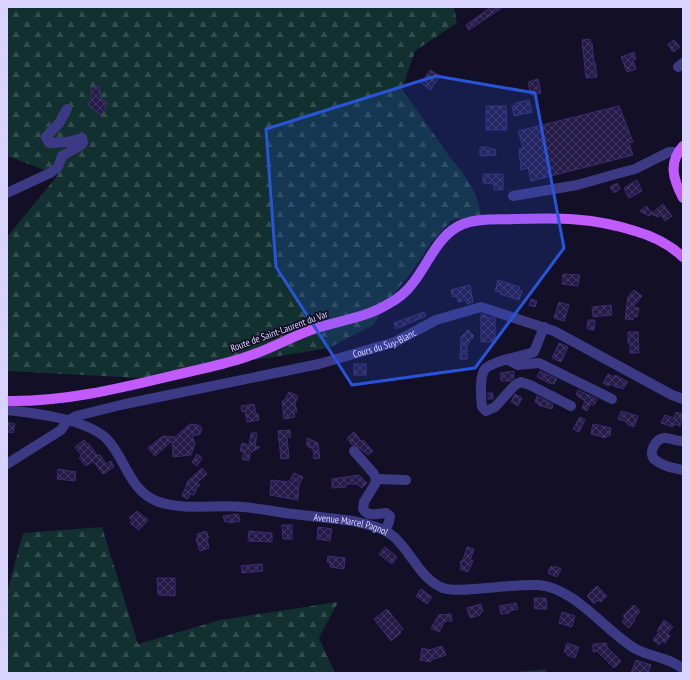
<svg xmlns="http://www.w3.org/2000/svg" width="690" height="680" viewBox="0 0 690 680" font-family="'PT Sans Narrow',sans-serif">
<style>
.forest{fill:url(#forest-firs)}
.building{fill:url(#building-cross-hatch);stroke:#3b2d73}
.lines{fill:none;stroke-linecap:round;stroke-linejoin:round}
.minor{stroke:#3d3a85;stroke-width:10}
.major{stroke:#c25bff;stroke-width:10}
.marked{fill:#2655da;fill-opacity:0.2;stroke:#2655da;stroke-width:3;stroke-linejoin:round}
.labels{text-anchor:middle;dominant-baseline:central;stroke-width:3.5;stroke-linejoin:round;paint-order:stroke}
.street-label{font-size:10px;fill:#d9d4ff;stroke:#130f26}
</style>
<defs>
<pattern id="forest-firs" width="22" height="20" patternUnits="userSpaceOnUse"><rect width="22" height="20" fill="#12302f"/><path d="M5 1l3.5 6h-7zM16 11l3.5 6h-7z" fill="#344d4e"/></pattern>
<pattern id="building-cross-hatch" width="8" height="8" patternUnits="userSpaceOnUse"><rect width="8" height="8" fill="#241b47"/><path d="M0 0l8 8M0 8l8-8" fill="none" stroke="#433b63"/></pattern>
</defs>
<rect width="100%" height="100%" fill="#130f26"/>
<g class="forest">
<path d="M7,7H454L457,23L415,51L402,89L452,160C465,173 480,198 481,216L452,220L431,243L411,273L392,296L373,325L329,348L140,378L7,371V237L58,175L7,156Z"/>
<polygon points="102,527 138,644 220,620 338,602 319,638 335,673 7,673 7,592 23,533"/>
<polygon points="546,669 545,673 507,673"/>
</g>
<g class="building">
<polygon points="491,7 503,7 469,30 466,25"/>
<polygon points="590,39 590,43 592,43 594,62 595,62 597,77 586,78 582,40"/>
<polygon points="674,40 680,47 673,52 668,44"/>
<polygon points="634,52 636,59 633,60 636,69 627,72 621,57"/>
<polygon points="430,70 440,76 430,90 421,83"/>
<polygon points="538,79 541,93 531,95 528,82"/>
<polygon points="99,86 101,99 107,103 107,106 101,115 88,105 92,99 91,88"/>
<polygon points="529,100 532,112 514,116 512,106 516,106 515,103"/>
<polygon points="486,106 506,106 507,130 486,130"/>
<polygon points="619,106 633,142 629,143 633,155 531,181 528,168 521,170 519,149 523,148 518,131"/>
<polygon points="480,147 489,147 490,149 495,149 496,155 480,156"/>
<polygon points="483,174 503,174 503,190 494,190 494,184 483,183"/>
<polygon points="637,180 642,191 629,198 624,188"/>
<polygon points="617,183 620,189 614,193 610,187"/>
<polygon points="663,204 672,216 665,221 661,215 658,217 651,214 649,216 640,211 646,206 652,212 651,214"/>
<polygon points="563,274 580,275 578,286 562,284"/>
<polygon points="498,280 520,287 519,290 522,291 519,300 500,294 501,292 495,291"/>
<polygon points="470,285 473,302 467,304 466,300 458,302 457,296 453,297 451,290"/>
<polygon points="634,290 642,296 633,307 639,308 637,317 634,316 633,320 625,319 628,297"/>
<polygon points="531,299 537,301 535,307 529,305"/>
<polygon points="559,302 569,305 564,321 554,318"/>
<polygon points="611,305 612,315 593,317 592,307"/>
<polygon points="424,312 426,316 396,329 394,323"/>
<polygon points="481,314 487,316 487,317 495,318 495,342 481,342"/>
<polygon points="588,320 595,320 594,330 587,329"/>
<polygon points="468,330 474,336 469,342 468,345 467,345 467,359 460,359 461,337"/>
<polygon points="628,332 638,332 639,353 630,353 630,344 628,344"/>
<polygon points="559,343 568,347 561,362 552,358"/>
<rect x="354" y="364" width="12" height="11"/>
<polygon points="514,371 514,378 510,381 501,381 500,373"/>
<polygon points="540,371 557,379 554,384 551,382 551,384 537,377"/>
<polygon points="608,374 614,377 615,375 628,382 623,389 619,387 618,388 610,384 609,386 603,383"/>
<polygon points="578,390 597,399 594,405 590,404 587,411 582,408 585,401 576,395"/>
<polygon points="289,392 298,396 295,404 297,412 294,412 295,417 284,419 282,401 285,400"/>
<rect x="488" y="393" width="5" height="6"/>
<polygon points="515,394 522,398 518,406 511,402"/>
<polygon points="537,396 553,404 552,409 538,405 538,403 535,402"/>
<polygon points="254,404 256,414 258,414 259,420 247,422 245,411 242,412 241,406"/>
<polygon points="621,411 638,416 634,427 627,424 627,422 618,419"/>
<polygon points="676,412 683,414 680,426 674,424 673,427 661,423 665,415 674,418"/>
<polygon points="580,417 585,420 579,432 573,429"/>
<polygon points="7,422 15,424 13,433 7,432"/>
<polygon points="190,424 198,425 202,428 200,434 192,436 195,443 191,455 173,457 172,441 155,456 148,448 163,436 175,437"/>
<polygon points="593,424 611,428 610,436 607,435 606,438 591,434"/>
<polygon points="290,430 291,437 287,437 289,458 281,459 278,431"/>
<polygon points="354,432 361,441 363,440 373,451 368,455 356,445 352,445 347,438"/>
<polygon points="251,433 257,433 255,446 260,447 250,453 249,461 242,459 244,452 240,451 242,443 249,445"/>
<polygon points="307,438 318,443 320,458 314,459 313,449 307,446"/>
<polygon points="84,440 87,444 88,443 98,456 100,455 106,464 111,461 114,467 103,474 93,461 86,466 79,458 82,456 75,447"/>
<polygon points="197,454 202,458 197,466 192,462"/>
<polygon points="202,468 207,474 197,483 200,485 197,488 194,495 190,494 188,499 182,496 188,481"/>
<polygon points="58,469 76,472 75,481 57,479"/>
<polygon points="294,473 303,477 299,485 298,500 270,495 271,480 289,482"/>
<polygon points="359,475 367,483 362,488 357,484 346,484 346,487 332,488 332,479"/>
<polygon points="137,511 148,520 139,530 130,523 132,520 129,518"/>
<polygon points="237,514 239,515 240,521 229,523 228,521 225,522 223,516"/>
<polygon points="282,525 292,525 292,539 283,539"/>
<polygon points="318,527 332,529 330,541 317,539"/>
<polygon points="206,531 209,538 207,539 209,548 200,551 196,539 198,538 197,534"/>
<polygon points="249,531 272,533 272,542 248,541"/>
<polygon points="385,547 397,557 392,564 379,554"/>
<polygon points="467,547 474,549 470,560 473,561 468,572 460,569 461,565 460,562 463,560"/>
<polygon points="328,556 345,558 344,569 330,567 330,563 327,562"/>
<polygon points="262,564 263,571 242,573 241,566"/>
<polygon points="551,566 554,568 555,566 561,569 557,577 548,573"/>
<polygon points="157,578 175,578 175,596 158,595"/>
<polygon points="597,586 607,596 601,602 598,600 594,604 587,596"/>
<polygon points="421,589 432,597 427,604 416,596"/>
<polygon points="534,598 546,598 547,609 535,609"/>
<polygon points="516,603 518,609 509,611 509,613 501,614 499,606"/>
<polygon points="481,604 483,612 480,613 480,615 470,618 467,608"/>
<polygon points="634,605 640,611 634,619 635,620 629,628 622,622 625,618 623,616"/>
<polygon points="387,609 403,629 400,631 401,633 391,641 374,619"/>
<polygon points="562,612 575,616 572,627 559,623"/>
<polygon points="451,614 452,621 445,621 439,632 431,628 439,615"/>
<polygon points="664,620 673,627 667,634 670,636 665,643 662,641 659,645 653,640 659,632 657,631"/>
<polygon points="567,643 579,647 575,658 567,655 568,653 564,652"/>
<polygon points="606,643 607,647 621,661 614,668 597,651 593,652 593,644"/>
<polygon points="442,646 446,655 431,660 431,662 420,660 422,648 430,650"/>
<polygon points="636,660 651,665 648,673 631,673"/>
</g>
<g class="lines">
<g class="minor">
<polyline points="678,67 683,63"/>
<polyline points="7,193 50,173 58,167 62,156 80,146 83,143 82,138 67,142 49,143 46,137 60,122 67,109"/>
<polyline points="513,196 577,185 616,174 635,169 669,152 678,152"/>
<path d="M544,327L534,352C521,357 495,360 486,368C479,374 481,398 482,407L486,411L495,407L515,385L521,382L530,385L571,406"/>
<polyline points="508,360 518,365 539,363 612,399"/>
<path id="s1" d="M7,410C35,413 85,419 106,438C126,458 129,492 159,502C186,511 215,504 243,507C257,508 271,511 285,513C307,516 331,518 353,521C367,524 382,527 393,536C411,551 420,579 443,588C453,591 464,590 474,589C495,588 517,584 539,585C574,588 604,629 634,648C649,657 669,657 683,669"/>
<path d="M683,441C677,442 671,438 665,438C656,438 648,452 654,459C662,466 673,468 683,470"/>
<path d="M354,451L374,474L376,479L375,484L364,502L363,509C369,518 377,513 386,513L390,516L389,522L385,531"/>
<path id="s2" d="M7,464L61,430L67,421L76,416L125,404L319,364L395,342L436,320L481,307L554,331L672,395L683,399"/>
<polyline points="376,479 406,480"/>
</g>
<g class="major">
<path d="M683,146C668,163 673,179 683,198"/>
<path d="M7,401C63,402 117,389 171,376C196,370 222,365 246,357C268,350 287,339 308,331C334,321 364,319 388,304C398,299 407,291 413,283C429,263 438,234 463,224C479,218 497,220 514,219C558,218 592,217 635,231C653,236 669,244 683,257"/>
</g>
</g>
<path class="marked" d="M436,76L535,93L564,248L475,368L352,385L276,267L266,129Z"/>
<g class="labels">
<g class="street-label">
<text transform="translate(279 331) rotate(-20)">Route de Saint-Laurent du Var</text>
<text stroke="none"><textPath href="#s2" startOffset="402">Cours du Suy-Blanc</textPath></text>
<text stroke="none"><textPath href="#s1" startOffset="383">Avenue Marcel Pagnol</textPath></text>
</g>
</g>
<rect width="690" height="680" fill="none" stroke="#d9d4ff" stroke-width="16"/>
</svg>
